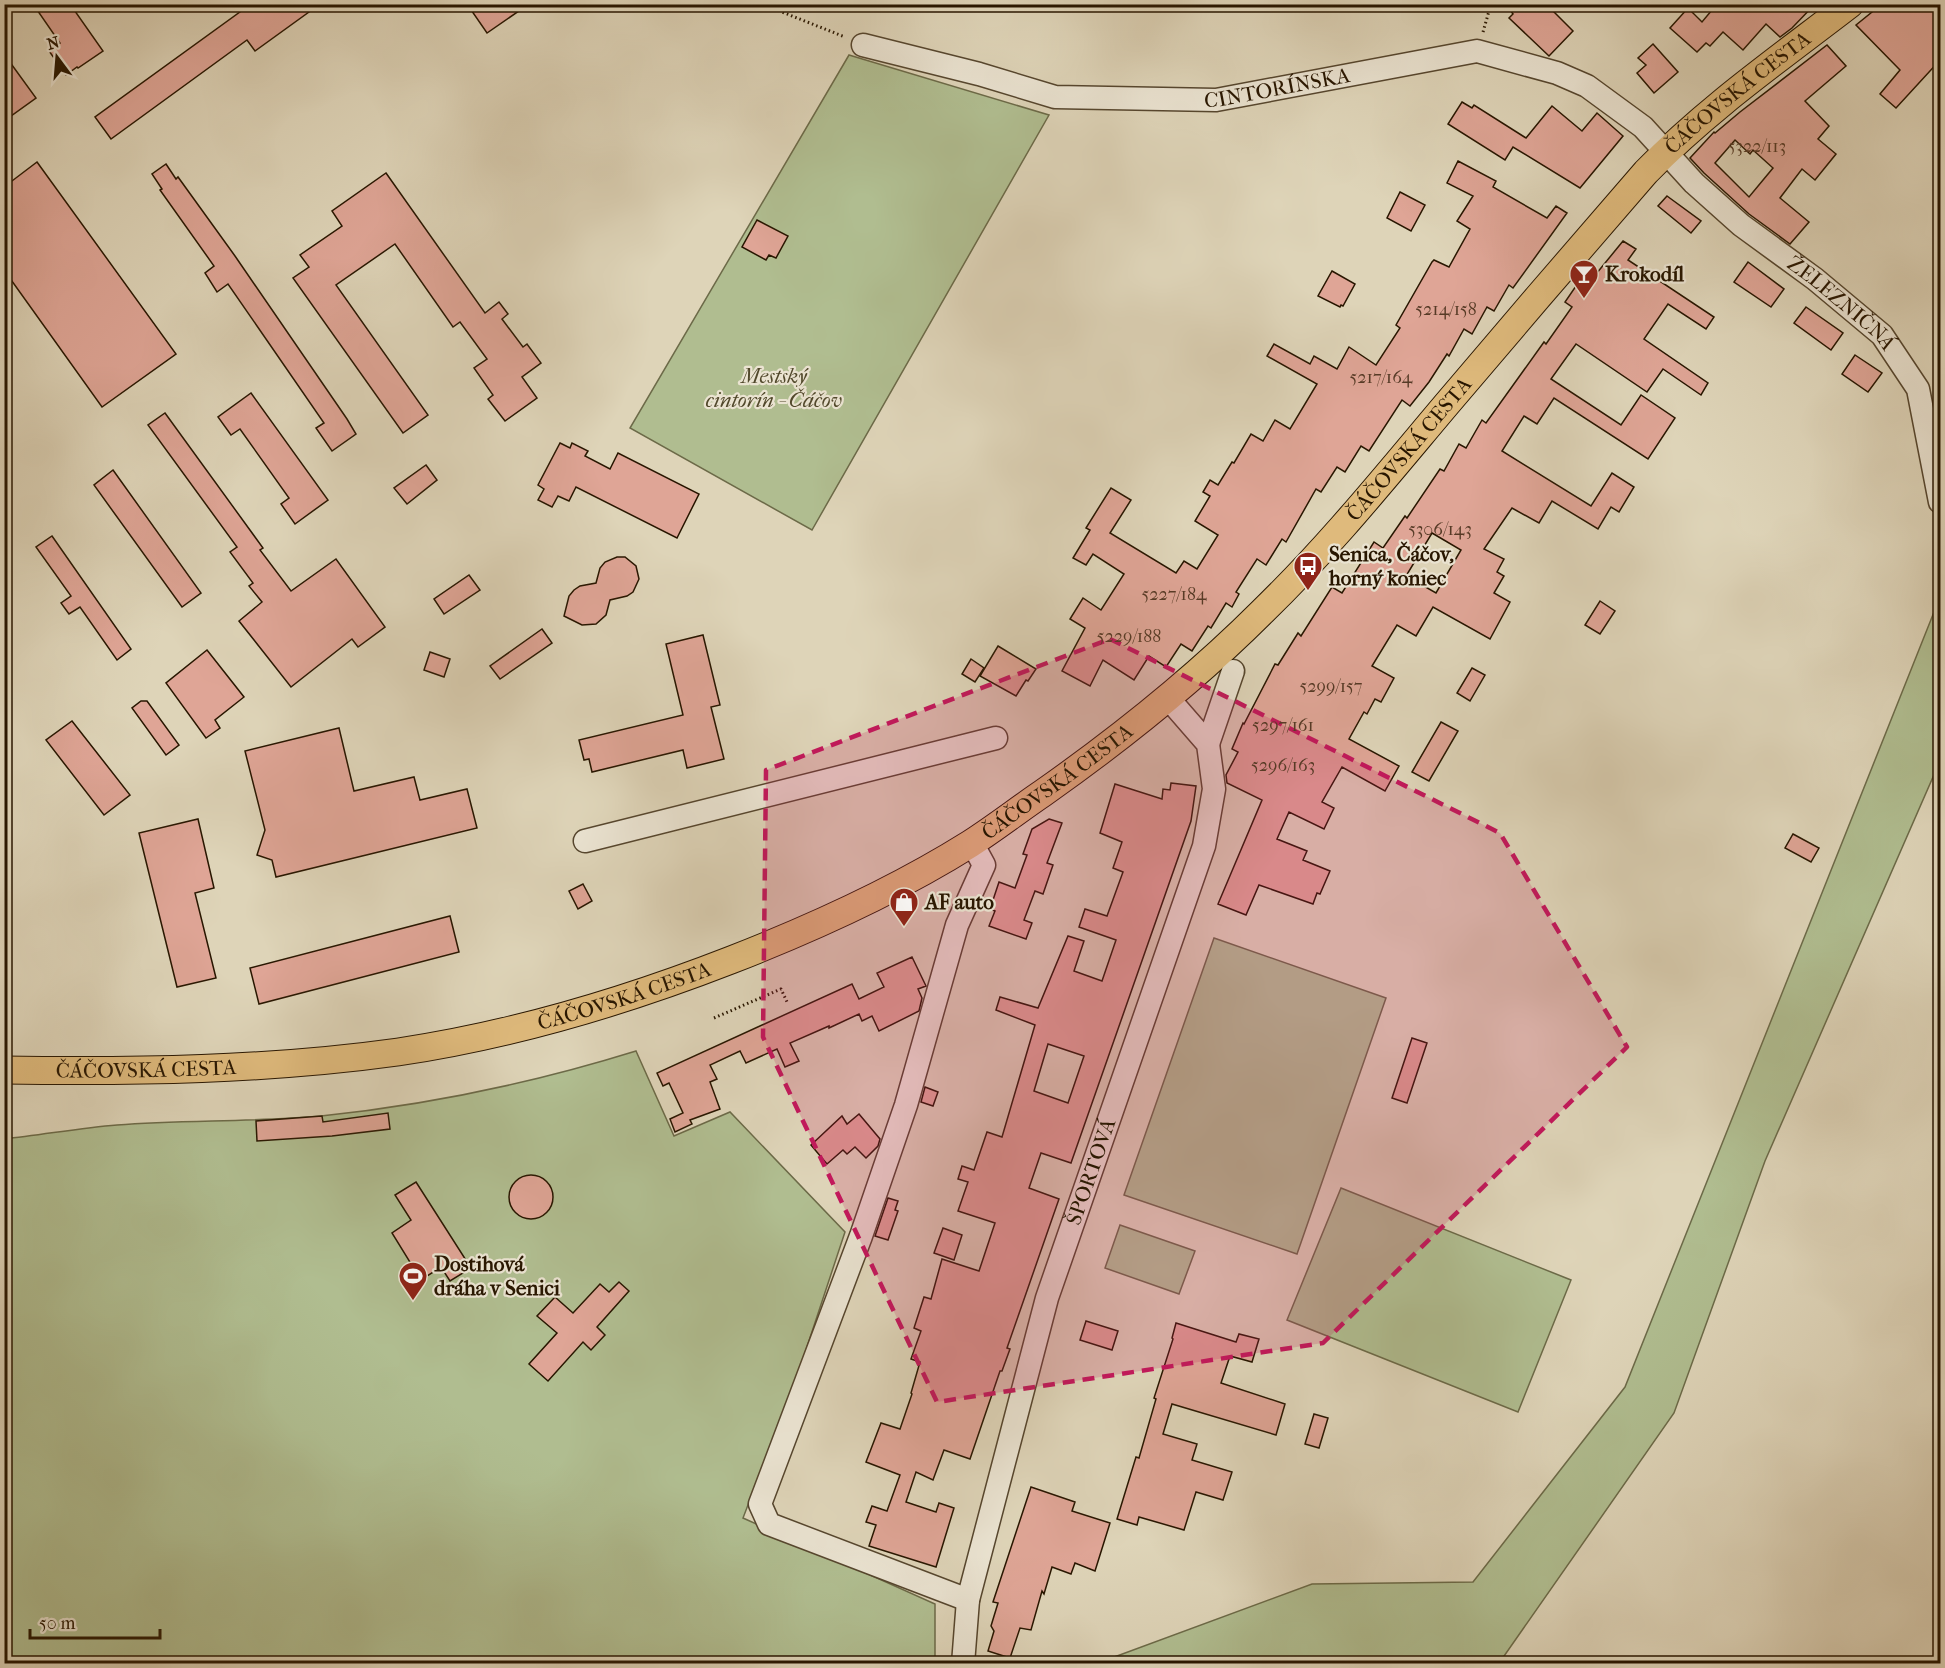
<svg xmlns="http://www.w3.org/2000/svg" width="1945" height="1668" viewBox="0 0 1945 1668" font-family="'IM FELL French Canon',serif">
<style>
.green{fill:#b0bd90;stroke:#6c6a48;stroke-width:1.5}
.building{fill:#dfa596;stroke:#281600;stroke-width:1.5;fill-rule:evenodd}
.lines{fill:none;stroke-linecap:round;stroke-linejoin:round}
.minor-casing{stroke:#56462e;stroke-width:25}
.major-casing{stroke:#281600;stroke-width:29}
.path{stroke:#281600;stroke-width:3;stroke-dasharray:1.5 3;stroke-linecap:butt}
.minor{stroke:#eae3d1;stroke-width:22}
.major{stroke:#dfba7c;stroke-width:27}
.marked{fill:#c2185b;fill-opacity:0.2;stroke:#c2185b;stroke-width:4.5;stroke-dasharray:12 8;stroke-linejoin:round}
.labels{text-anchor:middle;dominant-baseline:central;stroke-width:4.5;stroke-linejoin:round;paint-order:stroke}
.number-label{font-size:18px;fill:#563a26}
.street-label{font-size:21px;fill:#281600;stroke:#eae3d1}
.poi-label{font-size:21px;font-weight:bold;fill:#281600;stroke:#eae3d1;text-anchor:start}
.park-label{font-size:21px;font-style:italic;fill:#51482b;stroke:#eae3d1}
</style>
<rect width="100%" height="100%" fill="#ded4b8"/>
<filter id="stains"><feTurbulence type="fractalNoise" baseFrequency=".00333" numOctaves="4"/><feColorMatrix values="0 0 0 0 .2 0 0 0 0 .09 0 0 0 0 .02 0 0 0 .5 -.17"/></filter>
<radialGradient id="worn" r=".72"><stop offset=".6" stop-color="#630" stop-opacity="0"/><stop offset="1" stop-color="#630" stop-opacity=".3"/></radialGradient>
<g class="green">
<polygon points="849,55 1049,115 812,530 630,428"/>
<polygon points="1940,597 1940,761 1765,1161 1674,1413 1502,1659 1268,1663 1098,1663 1312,1584 1473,1582 1625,1387"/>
<polygon points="1214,938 1386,998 1297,1254 1124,1195"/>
<path d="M636,1051L674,1136L730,1112L845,1232L799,1371L743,1518L935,1604V1663H5L4,1139C42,1135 80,1128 117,1125C185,1120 253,1122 321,1116C428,1105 533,1083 636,1051Z"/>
<polygon points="1341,1188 1571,1280 1518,1412 1287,1320"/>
<polygon points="1120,1225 1195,1251 1179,1294 1105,1268"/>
</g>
<g class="building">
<polygon points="33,4 70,4 103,51 78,68 77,67 66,75 49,51 60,43"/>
<polygon points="251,4 320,4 255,51 247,40 111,139 95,117"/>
<polygon points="467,4 529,4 487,33"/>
<polygon points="1506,4 1546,4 1573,31 1549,56 1509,18 1513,14"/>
<polygon points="1717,4 1815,4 1792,28 1780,37 1766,24 1743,50 1723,32 1710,46 1706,43 1697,52 1670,28 1688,8 1702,22"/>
<polygon points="1882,4 1932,4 1941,12 1941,59 1896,108 1880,94 1900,70 1856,25"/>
<polygon points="1653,44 1678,72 1654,93 1637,73 1646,65 1638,58"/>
<path d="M1827,45L1846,66L1805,101L1829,126L1818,139L1836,154L1815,180L1802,169L1780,198L1809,222L1790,244L1749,214L1704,173L1690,158L1714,132L1715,133L1740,112ZM1735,140L1750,154L1753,150L1773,168L1749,197L1715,163Z"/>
<polygon points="4,54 36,98 4,121"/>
<polygon points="1462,102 1472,108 1474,105 1526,138 1552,106 1582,131 1597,113 1623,136 1580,188 1513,147 1505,160 1448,124"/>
<polygon points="1458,161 1496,181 1493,187 1547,218 1556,206 1567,213 1513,288 1509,285 1494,311 1487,307 1472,334 1464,329 1449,356 1447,354 1429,382 1410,406 1402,400 1369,451 1361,446 1345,472 1337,467 1321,492 1316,489 1286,542 1282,539 1266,565 1257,559 1236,592 1239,594 1232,607 1226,603 1211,628 1208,626 1192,651 1181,644 1166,667 1149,656 1134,680 1103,660 1090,686 1062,671 1085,628 1070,619 1083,598 1101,610 1124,574 1093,554 1086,565 1073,558 1090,530 1086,528 1111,488 1131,500 1110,533 1176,573 1184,561 1197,569 1218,535 1195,521 1210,496 1203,492 1210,480 1218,485 1232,462 1234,463 1251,434 1263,441 1275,420 1290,429 1317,384 1267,356 1274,344 1310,364 1314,356 1337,369 1349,347 1376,365 1400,328 1396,325 1432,262 1434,260 1449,267 1470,229 1457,221 1473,196 1447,183"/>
<polygon points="37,162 176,354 102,407 4,270 4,187"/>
<polygon points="166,164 176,179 178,177 235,256 347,419 356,434 332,451 316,428 324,423 228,284 217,292 205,273 214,266 160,190 162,189 152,174"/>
<polygon points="386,173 485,313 499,302 508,314 502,319 523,347 527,344 541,363 522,377 537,398 505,421 488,399 493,395 474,368 487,359 460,322 453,327 395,244 336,285 428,415 403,433 293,278 309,267 300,255 342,226 332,211"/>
<polygon points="1400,192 1425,205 1411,231 1387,218"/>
<polygon points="1667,196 1701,221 1691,233 1658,206"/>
<polygon points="757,220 788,236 776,258 769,255 766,260 742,247"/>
<path d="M1623,241L1636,249L1628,260L1714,317L1706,329L1668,304L1644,339L1708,383L1701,395L1663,369L1647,392L1576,344L1551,379L1621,425L1641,395L1675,418L1648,459L1554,398L1537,424L1524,416L1502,451L1591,506L1612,473L1634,487L1619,512L1611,507L1598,529L1552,501L1539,523L1512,508L1484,549L1504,559L1497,572L1504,576L1494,593L1510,602L1490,639L1433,607L1416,636L1397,625L1372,666L1394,678L1381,702L1375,699L1367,714L1364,712L1349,739L1399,766L1385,791L1342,767L1322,802L1334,808L1324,829L1289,812L1277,839L1307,851L1303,860L1330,871L1320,894L1317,893L1313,904L1259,885L1246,915L1218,904L1262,800L1227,783L1226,775L1238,752L1232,749L1243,723L1244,724L1275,664L1278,665L1298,633L1301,636L1332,587L1342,593L1374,542L1383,548L1405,516L1407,518L1440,469L1444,471L1459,444L1466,448L1482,420L1486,423L1544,342L1546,344L1572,307L1565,302L1576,286L1583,290ZM1432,533L1461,550L1436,593L1406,576Z"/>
<polygon points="1748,262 1784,289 1771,307 1734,282"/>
<polygon points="1332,271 1355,284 1343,306 1341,305 1340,307 1318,296"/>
<polygon points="1806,307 1843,333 1831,350 1794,323"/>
<polygon points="1855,355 1882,373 1868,392 1842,374"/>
<polygon points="251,393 328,500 295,524 281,504 289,498 240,429 231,435 218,417"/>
<polygon points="165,413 263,548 260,550 291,591 336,559 385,627 358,647 352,639 291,687 239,621 262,602 249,586 253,583 230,552 237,547 148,425"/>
<polygon points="560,443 570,448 572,443 588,451 585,456 610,469 618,453 699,494 677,538 576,487 569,501 558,496 552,507 538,500 544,489 538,485"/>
<polygon points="426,465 437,480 407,504 394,488"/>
<polygon points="113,470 201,593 182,607 94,485"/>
<polygon points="52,536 131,649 117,660 80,607 69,614 61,603 71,596 36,547"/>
<polygon points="617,557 625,557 636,566 639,579 633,592 627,596 610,600 606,615 596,624 582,625 564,616 569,596 574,590 580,586 596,583 600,568 605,562"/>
<polygon points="469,575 480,590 444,614 434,599"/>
<polygon points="1600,601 1615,611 1600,634 1585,625"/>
<polygon points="542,629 552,643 500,679 490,666"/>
<polygon points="703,635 720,705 711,707 724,759 687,768 683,750 592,772 589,759 584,760 579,740 683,715 666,644"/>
<polygon points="998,646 1036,669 1028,681 1026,680 1016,696 980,676"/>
<polygon points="207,650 244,697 215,720 220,728 206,738 166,683"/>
<polygon points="430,652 450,659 444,677 424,670"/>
<polygon points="971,659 984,668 975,682 962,674"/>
<polygon points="1472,668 1485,675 1470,701 1457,693"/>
<polygon points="141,701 147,701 179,745 166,755 132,708"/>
<polygon points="72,721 130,795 104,815 46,740"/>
<polygon points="1441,722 1458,731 1429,781 1412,772"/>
<polygon points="339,728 354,791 414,777 420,800 467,789 477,828 276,877 272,860 257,855 265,830 245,751"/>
<path d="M1171,783L1196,786L1191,821L1071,1163L1041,1153L1029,1188L1059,1199L1007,1348L1010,1349L1002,1371H1000L970,1459L944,1450L933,1480L916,1472L906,1502L936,1512L939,1503L954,1508L936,1567L869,1546L876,1525L866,1522L872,1506L887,1511L900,1475L866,1462L881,1423L900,1429L912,1394L911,1393L920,1362L911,1359L921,1331L914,1328L924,1297L931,1299L942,1259L979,1271L995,1223L958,1211L968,1182L958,1179L962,1166L974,1170L987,1132L1002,1137L1035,1025L996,1010L1000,997L1038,1008L1068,936L1084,941L1074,971L1102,981L1116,940L1079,927L1085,909L1107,916L1123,872L1113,868L1122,842L1100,833L1115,784L1162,799L1163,789L1170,790ZM1048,1044L1084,1056L1068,1103L1034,1091Z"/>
<polygon points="198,819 214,888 195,893 216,978 177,987 139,833"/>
<polygon points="1049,819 1062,823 1047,863 1053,865 1043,894 1035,891 1024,920 1032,923 1026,939 989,926 995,911 990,909 999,882 1015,888 1027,855 1023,854 1032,829"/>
<polygon points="1793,834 1819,848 1811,862 1785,848"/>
<polygon points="583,884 592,901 578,909 569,891"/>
<polygon points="450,916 459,952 259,1004 250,968"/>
<polygon points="912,957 926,986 918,989 922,998 919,1011 879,1031 872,1016 862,1021 859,1014 829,1028 829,1026 790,1043 799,1061 785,1067 777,1049 746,1063 740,1051 710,1065 717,1079 710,1082 720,1109 690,1120 692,1124 675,1132 670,1119 683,1113 669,1083 663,1086 657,1073 852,984 859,999 884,987 877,973"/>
<polygon points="1412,1038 1427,1043 1407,1103 1392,1098"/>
<polygon points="925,1087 938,1092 933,1106 921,1102"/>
<polygon points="388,1113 390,1129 332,1136 257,1141 256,1121 322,1116 323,1122"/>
<polygon points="859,1114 880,1139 878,1146 866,1158 855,1147 847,1154 843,1150 827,1164 811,1145 842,1116 847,1124"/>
<circle cx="531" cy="1197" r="22"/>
<polygon points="416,1182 471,1268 450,1281 441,1267 421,1280 392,1233 411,1220 395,1195"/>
<polygon points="888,1198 898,1201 895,1210 898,1211 888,1240 875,1236"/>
<polygon points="943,1228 962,1235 954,1260 934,1253"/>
<polygon points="619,1282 629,1291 597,1327 605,1335 591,1350 583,1342 548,1381 529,1364 557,1333 537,1316 555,1297 573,1313 600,1284 609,1292"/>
<polygon points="1086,1321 1118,1331 1112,1350 1080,1340"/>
<polygon points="1176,1323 1236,1342 1239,1334 1259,1339 1252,1362 1230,1356 1221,1383 1285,1404 1276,1435 1172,1404 1163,1434 1197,1444 1192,1460 1232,1472 1223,1500 1196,1492 1184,1530 1139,1517 1137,1525 1117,1519 1136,1457 1139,1458 1156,1399 1154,1398 1173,1339 1172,1338"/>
<polygon points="1314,1414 1328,1418 1319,1448 1305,1444"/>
<polygon points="1031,1487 1075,1502 1072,1511 1110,1523 1095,1571 1075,1563 1071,1574 1052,1567 1044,1594 1042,1591 1031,1630 1020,1628 1010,1658 988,1651 994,1631 991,1626 998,1603 993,1602"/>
</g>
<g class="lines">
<g class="minor-casing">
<g id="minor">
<path id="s1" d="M863,45L979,74L1055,97L1216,100L1477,51L1557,73L1587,86L1643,127L1694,183L1741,225L1815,279L1882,335L1918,389L1940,502"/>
<polyline points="1208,744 1233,671"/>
<polyline points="585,841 996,738"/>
<polyline points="968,1600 769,1524 760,1504 861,1236 906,1105 957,925 984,865 972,843"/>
<path id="s2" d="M963,1664L968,1600L1047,1298L1204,846L1214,789L1208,744L1168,698"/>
</g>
</g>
<g class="major-casing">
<g id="major">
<path id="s3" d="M4,1070C136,1072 268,1070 398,1052C513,1035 623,1002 731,960C813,928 895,891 970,844C995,828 1018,810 1043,793C1121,738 1195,679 1263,611C1329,547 1387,475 1446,405C1512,327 1579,249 1646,172C1707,109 1780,58 1850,4"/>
</g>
</g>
<g class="path">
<polyline points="772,4 782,12 845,37"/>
<polyline points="1483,32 1491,4"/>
<polyline points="714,1018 781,989 788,1004"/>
<polyline points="4,1115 11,1111"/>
</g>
<use href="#minor" class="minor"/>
<use href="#major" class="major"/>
</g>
<path class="marked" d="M1110,639L1500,833L1627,1047L1323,1343L937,1402L763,1037L766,770Z"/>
<defs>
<g id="bar-pin" transform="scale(1.5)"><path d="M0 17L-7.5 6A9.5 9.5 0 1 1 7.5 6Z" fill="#8f2418" stroke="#eae3d1"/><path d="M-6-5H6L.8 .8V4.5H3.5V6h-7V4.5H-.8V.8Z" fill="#fff"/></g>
<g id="bus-pin" transform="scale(1.5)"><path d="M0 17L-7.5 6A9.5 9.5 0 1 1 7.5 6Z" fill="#8f2418" stroke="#eae3d1"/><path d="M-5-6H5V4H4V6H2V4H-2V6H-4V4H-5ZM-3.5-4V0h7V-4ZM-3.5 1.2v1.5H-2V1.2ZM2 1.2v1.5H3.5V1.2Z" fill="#fff"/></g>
<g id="shop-pin" transform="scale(1.5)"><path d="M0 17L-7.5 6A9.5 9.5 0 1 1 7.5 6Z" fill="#8f2418" stroke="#eae3d1"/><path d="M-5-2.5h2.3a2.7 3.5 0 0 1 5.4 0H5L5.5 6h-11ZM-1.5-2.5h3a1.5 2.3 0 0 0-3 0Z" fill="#fff"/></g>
<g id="stadium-pin" transform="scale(1.5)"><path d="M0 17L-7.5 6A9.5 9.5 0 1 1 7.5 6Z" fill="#8f2418" stroke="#eae3d1"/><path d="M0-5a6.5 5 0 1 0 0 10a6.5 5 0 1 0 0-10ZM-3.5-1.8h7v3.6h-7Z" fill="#fff"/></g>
</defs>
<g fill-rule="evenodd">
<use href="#bar-pin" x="1584" y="274"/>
<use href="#bus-pin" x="1308" y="566"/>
<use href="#shop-pin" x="904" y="902"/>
<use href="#stadium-pin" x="413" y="1276"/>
</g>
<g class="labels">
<g class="number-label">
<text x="1757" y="146">5322/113</text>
<text x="1446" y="309">5214/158</text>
<text x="1381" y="377">5217/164</text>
<text x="1440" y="529">5306/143</text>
<text x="1174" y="594">5227/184</text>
<text x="1129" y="636">5229/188</text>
<text x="1331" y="686">5299/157</text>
<text x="1283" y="725">5297/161</text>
<text x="1283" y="765">5296/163</text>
</g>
<g class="street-label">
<text stroke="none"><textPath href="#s1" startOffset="422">CINTORÍNSKA</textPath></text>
<text stroke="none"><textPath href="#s3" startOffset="2086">ČÁČOVSKÁ CESTA</textPath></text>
<text stroke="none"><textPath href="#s1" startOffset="1077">ŽELEZNIČNÁ</textPath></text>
<text stroke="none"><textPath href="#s3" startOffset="1600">ČÁČOVSKÁ CESTA</textPath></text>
<text stroke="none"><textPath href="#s3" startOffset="1114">ČÁČOVSKÁ CESTA</textPath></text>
<text stroke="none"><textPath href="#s3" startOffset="628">ČÁČOVSKÁ CESTA</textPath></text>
<text stroke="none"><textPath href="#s3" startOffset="142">ČÁČOVSKÁ CESTA</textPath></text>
<text stroke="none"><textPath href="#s2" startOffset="510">ŠPORTOVÁ</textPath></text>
</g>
<g class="poi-label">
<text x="1605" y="274">Krokodíl</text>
<text x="1329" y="554">Senica, Čáčov,<tspan x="1329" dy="24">horný koniec</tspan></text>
<text x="925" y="902">AF auto</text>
<text x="434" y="1264">Dostihová<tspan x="434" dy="24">dráha v Senici</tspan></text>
</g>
<g class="park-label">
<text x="774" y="376">Mestský<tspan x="774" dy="24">cintorín - Čáčov</tspan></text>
</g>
</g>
<rect width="1945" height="1668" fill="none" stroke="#ded4b8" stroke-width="24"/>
<rect x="6" y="6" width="1933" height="1656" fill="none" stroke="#281600" stroke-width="3"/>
<rect x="12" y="12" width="1921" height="1644" fill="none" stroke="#281600" stroke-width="1.5"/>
<g transform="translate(57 57) rotate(344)" stroke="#eae3d1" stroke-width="4.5" paint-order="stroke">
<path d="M0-4.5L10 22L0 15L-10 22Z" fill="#281600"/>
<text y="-9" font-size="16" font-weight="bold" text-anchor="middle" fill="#281600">N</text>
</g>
<path d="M30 1629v9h130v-9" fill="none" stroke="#281600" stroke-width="3"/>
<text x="39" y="1629" font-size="18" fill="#281600" stroke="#eae3d1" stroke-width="4.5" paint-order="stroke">50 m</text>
<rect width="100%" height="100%" filter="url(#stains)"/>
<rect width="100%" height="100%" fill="url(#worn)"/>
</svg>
